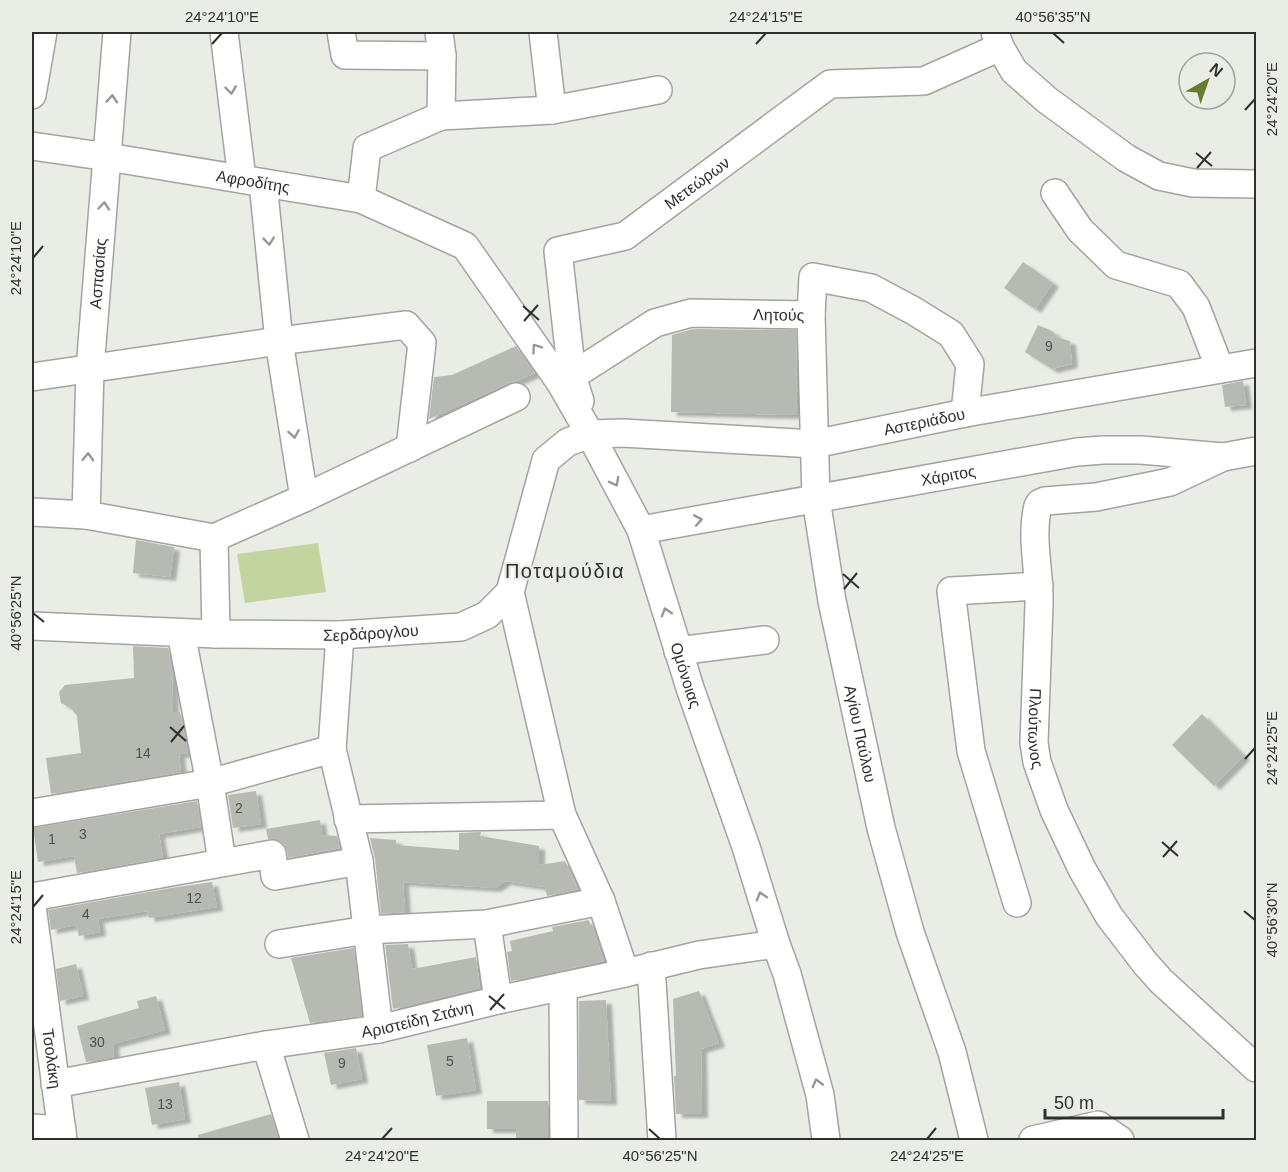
<svg xmlns="http://www.w3.org/2000/svg" width="1288" height="1172" viewBox="0 0 1288 1172" font-family="Arial,sans-serif">
<style>
.green{fill:#c3d59e}
.building{fill:#b7b9b3;filter:url(#shadow)}
.lines{fill:none;stroke-linecap:round;stroke-linejoin:round}
.minor-casing{stroke:#a2a49f;stroke-width:30}
.minor{stroke:#fff;stroke-width:27}
.oneway{stroke:#979896}
.ticks{fill:none;stroke:#2f302e;stroke-width:2}
.labels{text-anchor:middle;dominant-baseline:central;stroke-width:4.5;stroke-linejoin:round;paint-order:stroke}
.number-label{font-size:14px;fill:#51524f}
.street-label{font-size:16px;fill:#2f302e;stroke:#eaece6}
.quarter-label{font-size:20px;letter-spacing:1.5px;fill:#2f302e;stroke:#eaece6}
.neatline{fill:none;stroke:#2f302e;stroke-width:2}
.ticks-label{font-size:15px;text-anchor:middle;fill:#2f302e}
</style>
<defs>
<filter id="shadow"><feDropShadow dx="6" dy="4" stdDeviation="1.5" flood-color="#0004"/></filter>
</defs>
<rect width="100%" height="100%" fill="#eaece6"/>
<polygon class="green" points="318,543 326,592 245,603 237,554"/>
<g class="building">
<polygon points="1023,262 1053,283 1035,309 1004,288"/>
<polygon points="1038,325 1052,331 1059,338 1070,341 1072,364 1052,369 1025,352"/>
<polygon points="693,329 796,330 797,415 671,412 672,335"/>
<polygon points="516,346 535,373 517,381 509,383 429,419 434,377 452,375"/>
<polygon points="1243,381 1246,405 1225,407 1222,385"/>
<polygon points="136,540 174,547 170,577 133,573"/>
<polygon points="133,646 168,648 172,670 173,712 180,712 188,753 179,754 181,772 51,794 46,758 81,753 77,716 71,708 61,703 59,692 65,685 134,678"/>
<polygon points="1202,714 1244,756 1214,786 1172,745"/>
<polygon points="256,791 261,824 233,828 228,795"/>
<polygon points="197,801 201,827 159,834 163,858 77,873 74,856 38,862 33,828"/>
<polygon points="320,820 322,835 337,836 340,848 288,858 287,851 284,844 277,839 268,839 266,829"/>
<polygon points="481,832 480,836 539,846 539,865 565,861 578,889 547,896 545,887 505,881 495,888 403,882 405,912 381,914 375,859 370,838 396,840 396,845 459,850 459,833"/>
<polygon points="212,882 217,907 149,918 147,911 98,919 100,932 79,936 76,925 51,930 48,910 171,888"/>
<polygon points="589,920 590,925 592,925 604,961 511,981 507,952 512,951 510,941 553,931 552,927"/>
<polygon points="408,944 412,969 476,957 480,988 393,1009 385,945"/>
<polygon points="354,948 362,1016 310,1023 291,958"/>
<polygon points="76,964 83,996 60,1001 56,969"/>
<polygon points="699,991 719,1043 701,1049 702,1114 676,1114 674,1076 676,1076 673,999"/>
<polygon points="156,996 165,1030 113,1044 114,1057 86,1062 77,1026 139,1008 137,1001"/>
<polygon points="606,1000 611,1101 579,1100 579,1001"/>
<polygon points="467,1038 476,1090 436,1096 427,1045"/>
<polygon points="356,1048 362,1079 331,1085 324,1053"/>
<polygon points="179,1082 185,1119 152,1125 145,1088"/>
<polygon points="487,1101 548,1101 548,1140 516,1140 516,1129 487,1129"/>
<polygon points="271,1114 279,1140 199,1140 198,1135"/>
</g>
<g class="lines">
<g class="minor-casing">
<g id="minor">
<polyline points="224,32 242,179"/>
<polyline points="341,32 345,55 442,56"/>
<polyline points="439,32 442,56 441,116"/>
<polyline points="543,32 552,110"/>
<polyline points="995,32 1000,47 1014,71 1047,100 1126,158 1159,176 1193,183 1256,184"/>
<polyline points="32,95 43,32"/>
<path id="s1" d="M32,146L108,157L361,199L465,246L560,382L590,434L641,530L690,688L746,847L776,944L787,974L820,1095L826,1140"/>
<polyline points="263,183 279,341 304,498"/>
<polyline points="1055,193 1080,230 1116,265 1179,284 1196,307 1220,369"/>
<polyline points="361,199 367,148 441,116 552,110 658,90"/>
<path id="s2" d="M811,315L816,499L832,601L881,828L910,932L952,1052L974,1140"/>
<polyline points="32,377 279,341 406,325 422,343 410,448"/>
<path id="s3" d="M560,382L572,376L655,323L691,313L811,315L813,277L871,288L914,311L951,334L970,364L965,413"/>
<path id="s4" d="M580,401L572,376L558,251L625,236L830,84L924,81L1000,47"/>
<path id="s5" d="M1223,457L1170,482L1096,497L1045,501L1040,503L1038,506C1030,537 1040,572 1039,604L1034,743L1037,762L1054,810L1082,869L1109,916L1145,963L1161,981L1256,1068"/>
<polyline points="32,512 86,515 214,538 304,498 516,397"/>
<path id="s6" d="M86,515L90,369L117,32"/>
<path id="s7" d="M641,530L1077,452L1103,450H1141L1223,457L1256,451"/>
<polyline points="214,538 216,634"/>
<polyline points="510,592 562,815 601,901 625,973"/>
<path id="s8" d="M32,626L216,634L340,635L461,627L487,615L510,592L546,460L568,442L590,434L623,433L814,444L965,413L1256,363"/>
<polyline points="181,633 210,783 222,862"/>
<polyline points="340,635 332,749 359,861 379,1029"/>
<polyline points="678,651 765,640"/>
<polyline points="32,813 210,783 332,749"/>
<polyline points="348,819 562,815"/>
<polyline points="32,897 272,854 275,876 359,861"/>
<polyline points="1017,903 971,751 951,591 1039,586"/>
<path id="s9" d="M32,906L63,1140"/>
<polyline points="487,924 498,1000"/>
<polyline points="279,944 367,930 487,924 601,901"/>
<polyline points="651,966 662,1140"/>
<polyline points="563,986 564,1140"/>
<polyline points="266,1045 295,1140"/>
<path id="s10" d="M55,1084L266,1045L379,1029L498,1000L625,973L699,955L776,944"/>
<polyline points="32,1128 62,1130"/>
<polyline points="1033,1140 1098,1125 1120,1140"/>
</g>
</g>
<use href="#minor" class="minor"/>
</g>
<defs><path id="oneway-chevron" d="M-2-3.5L2.5 0L-2 3.5" fill="none" stroke-width="1.6" stroke-linecap="round" stroke-linejoin="round" transform="scale(1.5)"/></defs>
<g class="oneway">
<use href="#oneway-chevron" transform="translate(231 90) rotate(83)"/>
<use href="#oneway-chevron" transform="translate(112 99) rotate(-86)"/>
<use href="#oneway-chevron" transform="translate(104 206) rotate(-85)"/>
<use href="#oneway-chevron" transform="translate(269 241) rotate(84)"/>
<use href="#oneway-chevron" transform="translate(536 348) rotate(-125)"/>
<use href="#oneway-chevron" transform="translate(294 434) rotate(81)"/>
<use href="#oneway-chevron" transform="translate(88 457) rotate(-88)"/>
<use href="#oneway-chevron" transform="translate(615 482) rotate(62)"/>
<use href="#oneway-chevron" transform="translate(698 520) rotate(-10)"/>
<use href="#oneway-chevron" transform="translate(666 612) rotate(-107)"/>
<use href="#oneway-chevron" transform="translate(761 896) rotate(-107)"/>
<use href="#oneway-chevron" transform="translate(817 1083) rotate(-105)"/>
</g>
<path class="ticks" d="M1053,33L1064,43M212,44L222,33M756,44L766,33M1245,110L1255,99M1196,153L1212,166M1197,168L1211,152M33,258L43,246M523,306L539,320M524,321L538,305M843,574L859,588M844,589L857,573M33,613L44,622M170,727L186,741M171,742L184,726M1245,759L1255,748M1162,842L1178,856M1163,857L1177,841M33,907L43,895M1244,911L1255,920M489,996L505,1009M490,1010L504,994M649,1129L660,1139M382,1139L392,1128M927,1139L936,1128"/>
<g class="labels">
<g class="number-label">
<text x="1049" y="346">9</text>
<text x="143" y="753">14</text>
<text x="239" y="808">2</text>
<text x="83" y="834">3</text>
<text x="52" y="839">1</text>
<text x="194" y="898">12</text>
<text x="86" y="914">4</text>
<text x="97" y="1042">30</text>
<text x="450" y="1061">5</text>
<text x="342" y="1063">9</text>
<text x="165" y="1104">13</text>
</g>
<g class="street-label">
<text stroke="none"><textPath href="#s1" startOffset="224">Αφροδίτης</textPath></text>
<text stroke="none"><textPath href="#s4" startOffset="310">Μετεώρων</textPath></text>
<text stroke="none"><textPath href="#s6" startOffset="242">Ασπασίας</textPath></text>
<text stroke="none"><textPath href="#s3" startOffset="237">Λητούς</textPath></text>
<text stroke="none"><textPath href="#s8" startOffset="1016">Αστεριάδου</textPath></text>
<text stroke="none"><textPath href="#s7" startOffset="312">Χάριτος</textPath></text>
<text stroke="none"><textPath href="#s8" startOffset="339">Σερδάρογλου</textPath></text>
<text stroke="none"><textPath href="#s1" startOffset="934">Ομόνοιας</textPath></text>
<text stroke="none"><textPath href="#s5" startOffset="417">Πλούτωνος</textPath></text>
<text stroke="none"><textPath href="#s2" startOffset="423">Αγίου Παύλου</textPath></text>
<text stroke="none"><textPath href="#s10" startOffset="368">Αριστείδη Στάνη</textPath></text>
<text stroke="none"><textPath href="#s9" startOffset="154">Τσολάκη</textPath></text>
</g>
<g class="quarter-label">
<text x="565" y="571">Ποταμούδια</text>
</g>
</g>
<rect width="1288" height="1172" fill="none" stroke="#eaece6" stroke-width="66"/>
<g transform="translate(1207 81) rotate(40)"><circle r="28" fill="#eaece6" stroke="#9fa19c" stroke-width="1.5"/>
<path d="M0-4.5L10 22L0 15L-10 22Z" fill="#667b2c"/>
<text y="-9" font-size="16" font-weight="bold" text-anchor="middle" fill="#2f302e">N</text>
</g>
<path d="M1045 1109v9h178v-9" fill="none" stroke="#2f302e" stroke-width="3"/>
<text x="1054" y="1109" font-size="18" fill="#2f302e" stroke="#eaece6" stroke-width="4.5" paint-order="stroke">50 m</text>
<rect x="33" y="33" width="1222" height="1106" class="neatline"/>
<g class="ticks-label">
<text x="222" y="22">24°24'10"E</text>
<text x="766" y="22">24°24'15"E</text>
<text x="1053" y="22">40°56'35"N</text>
<text transform="translate(1272 99) rotate(-90)" y="5">24°24'20"E</text>
<text transform="translate(16 258) rotate(-90)" y="5">24°24'10"E</text>
<text transform="translate(16 613) rotate(-90)" y="5">40°56'25"N</text>
<text transform="translate(1272 748) rotate(-90)" y="5">24°24'25"E</text>
<text transform="translate(16 907) rotate(-90)" y="5">24°24'15"E</text>
<text transform="translate(1272 920) rotate(-90)" y="5">40°56'30"N</text>
<text x="382" y="1161">24°24'20"E</text>
<text x="660" y="1161">40°56'25"N</text>
<text x="927" y="1161">24°24'25"E</text>
</g>
</svg>
